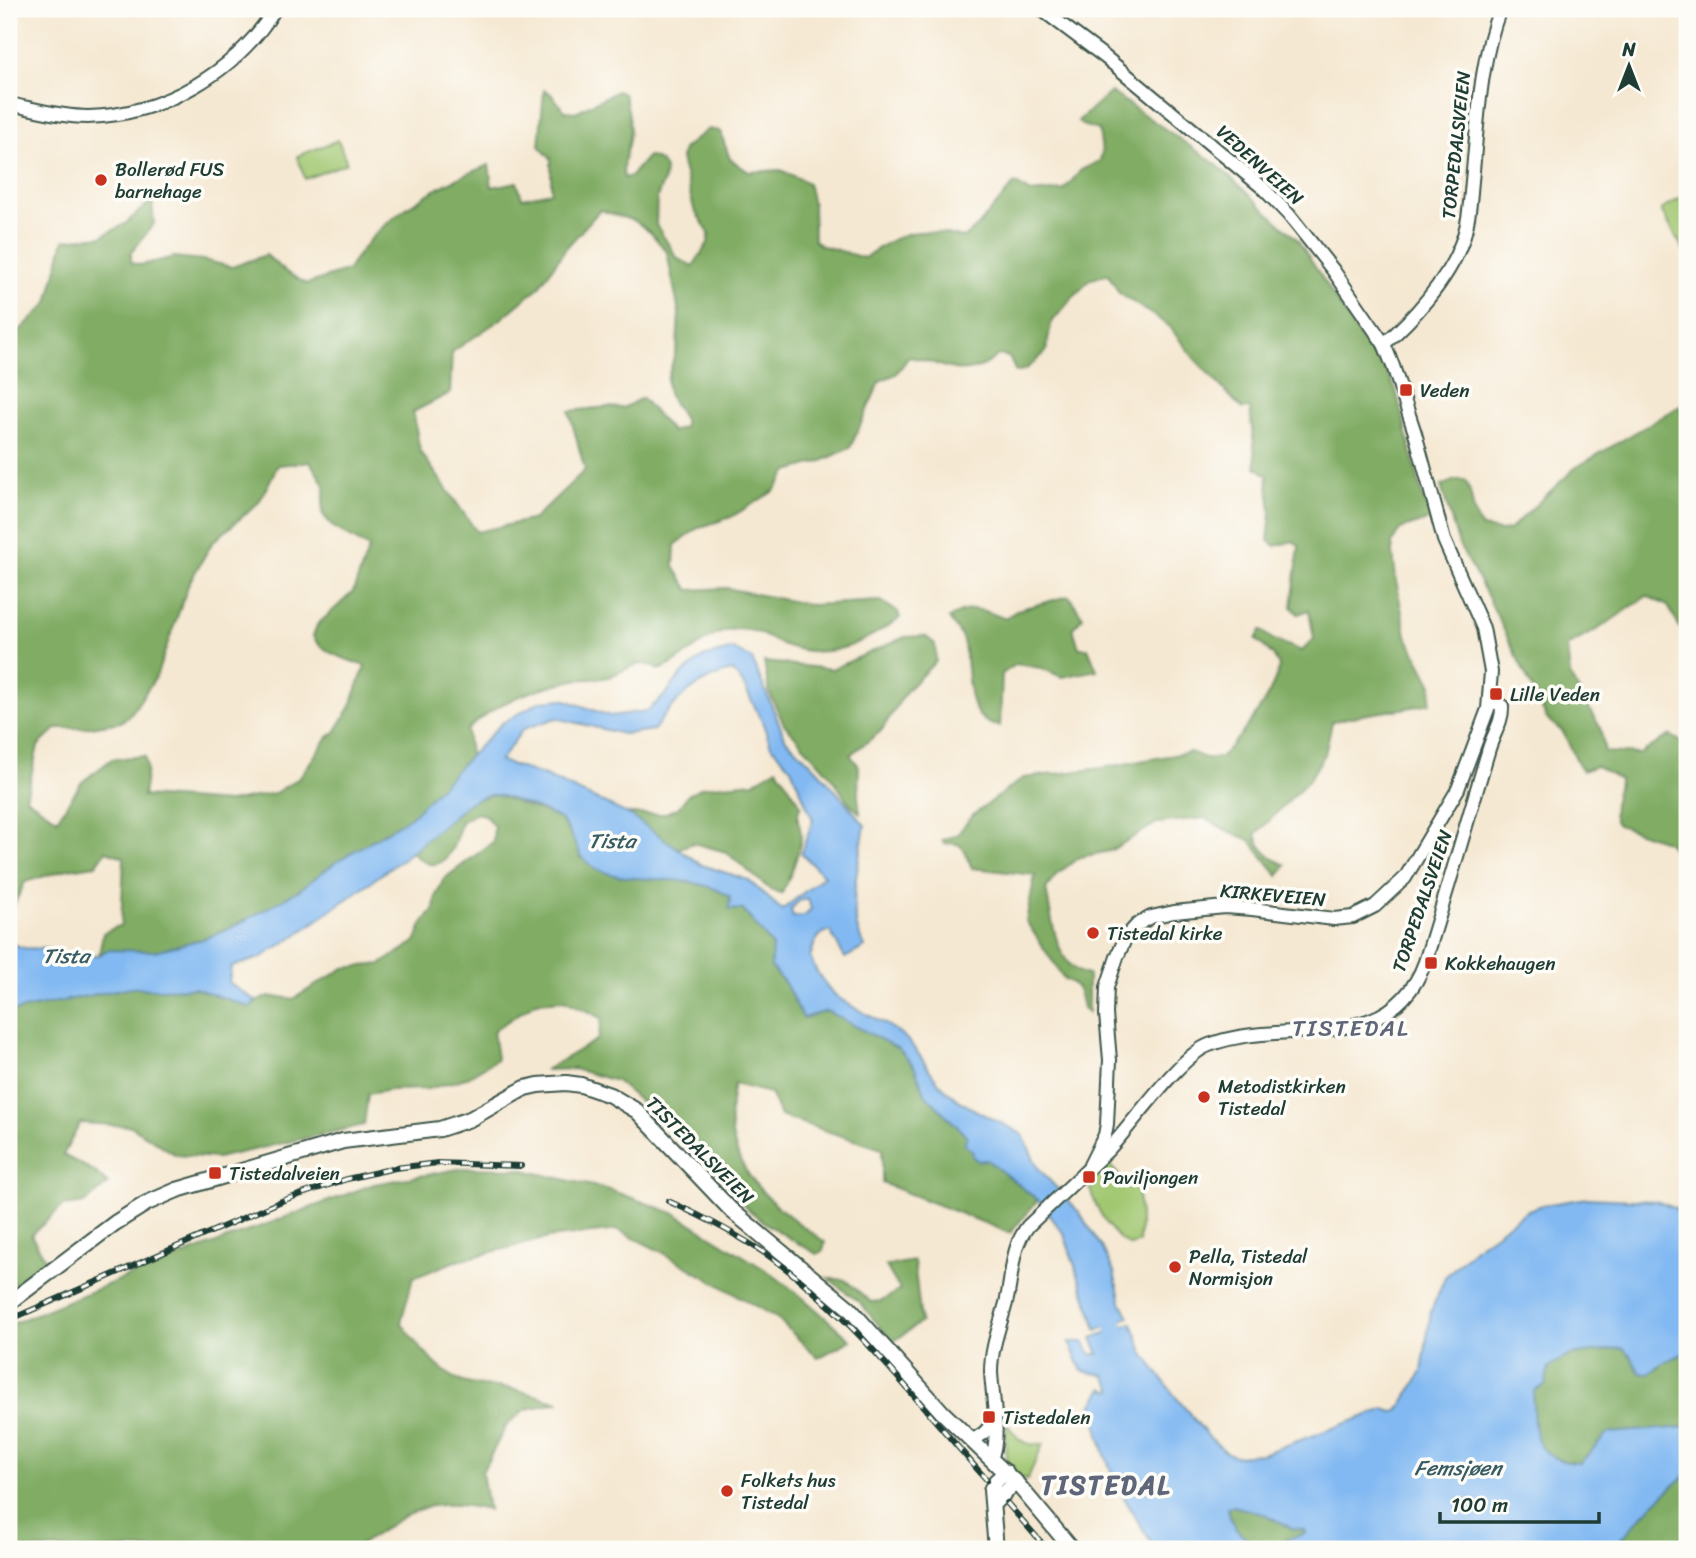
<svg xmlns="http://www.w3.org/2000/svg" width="1696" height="1558" viewBox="0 0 1696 1558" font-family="Sriracha,sans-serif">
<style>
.green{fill:#a1c771;stroke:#608252;stroke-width:2}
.forest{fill:#80ac63;stroke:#50744c;stroke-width:2;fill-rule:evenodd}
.water{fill:#82b9f2;stroke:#507b93;stroke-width:2;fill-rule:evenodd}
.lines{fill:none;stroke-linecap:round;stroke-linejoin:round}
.river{stroke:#82b9f2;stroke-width:19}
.secondary-casing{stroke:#3f574c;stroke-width:16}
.primary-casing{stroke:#3f574c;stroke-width:18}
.secondary{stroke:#fff;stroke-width:12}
.primary{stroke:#fff;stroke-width:14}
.rail-casing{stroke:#1f3d34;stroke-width:6}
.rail{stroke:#fdfcf7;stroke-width:3.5;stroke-dasharray:10;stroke-linecap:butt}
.poi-dot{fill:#c8321e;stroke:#fdfcf7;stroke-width:2.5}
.labels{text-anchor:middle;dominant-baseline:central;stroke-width:7;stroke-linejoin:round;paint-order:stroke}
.street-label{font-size:19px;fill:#1f3d34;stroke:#fdfcf7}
.poi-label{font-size:19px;fill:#1f3d34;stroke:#fdfcf7;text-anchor:start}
.water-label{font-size:21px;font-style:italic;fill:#385c64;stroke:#fdfcf7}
.quarter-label{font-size:23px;letter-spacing:2px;fill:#606679;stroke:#fdfcf7}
.district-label{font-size:26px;font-weight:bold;letter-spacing:2px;fill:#606679;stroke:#fdfcf7}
</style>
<rect width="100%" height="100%" fill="#fdfcf7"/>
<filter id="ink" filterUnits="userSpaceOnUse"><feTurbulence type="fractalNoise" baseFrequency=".0143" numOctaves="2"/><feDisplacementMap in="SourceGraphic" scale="14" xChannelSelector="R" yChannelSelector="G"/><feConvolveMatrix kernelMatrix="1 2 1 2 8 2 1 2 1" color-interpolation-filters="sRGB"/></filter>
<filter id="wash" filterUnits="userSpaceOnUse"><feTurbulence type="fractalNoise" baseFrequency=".00686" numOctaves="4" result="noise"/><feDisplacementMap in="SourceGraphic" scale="28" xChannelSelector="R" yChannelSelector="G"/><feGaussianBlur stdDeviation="1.57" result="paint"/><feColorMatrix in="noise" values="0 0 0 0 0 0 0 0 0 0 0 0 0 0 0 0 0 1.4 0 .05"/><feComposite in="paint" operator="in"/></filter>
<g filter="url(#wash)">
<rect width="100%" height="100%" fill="#f5e8d2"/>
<g class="green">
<polygon points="338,140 347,163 305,179 297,156"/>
<polygon points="1687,194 1687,256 1661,210"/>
<path d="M1107,1162L1122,1179H1135C1140,1201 1142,1219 1139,1242L1131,1246C1111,1238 1094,1205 1089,1185Z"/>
<path d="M1006,1422C1016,1438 1023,1447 1043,1444L1027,1480L1017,1474L1006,1461Z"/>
</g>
<g class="forest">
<path d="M544,90L550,93L565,111L576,112L617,91L623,93C629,108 631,122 629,139C627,153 621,163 624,178L631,176L648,156L660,161L665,169L664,180L657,197L656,225L678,259L693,266L708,243L709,233L694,209L681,159L683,149L708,129L720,131L730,159L749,172L781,170L808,183L813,204L814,240L820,245L864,258C904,230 916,226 964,238L978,226L1015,183L1030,193L1064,190L1081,170L1100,161L1102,152L1099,130L1082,125L1078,121L1111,92L1216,164L1298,240L1367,348L1383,365L1396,390L1423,498L1432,519L1400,529L1392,543L1396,580L1406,635L1432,685L1430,703C1398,712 1363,712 1332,722L1325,754L1309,780L1256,834C1259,850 1272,859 1286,865L1278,876L1250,840L1224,829L1205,818L1157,823L1110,851L1080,857L1057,874L1046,889C1052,917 1055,969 1088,975V1012L1083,1008C1080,994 1079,984 1064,979L1026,921L1035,875L972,868C964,851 965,840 944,844L942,840L957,835L972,816L1023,778L1102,768L1190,752L1205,758H1220C1242,735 1273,697 1279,666L1273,655L1256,639L1261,630L1272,639L1302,651L1314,639L1309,610L1298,614L1292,607L1299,546L1293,541L1276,546L1268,540L1271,512L1267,475L1256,467L1250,408L1242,409L1194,358L1168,325L1119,293L1108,274L1091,279L1073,297L1051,323L1046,352L1026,369L1016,372L1009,357L998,355C964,386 944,361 909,357L896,374L880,381L850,448L822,461L788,471L774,491L731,517L698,528L675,545L674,567L689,590L726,588L811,605L880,601L898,612L900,618C864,643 829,662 784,645C768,640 759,629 739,629C705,630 687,662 658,670C640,656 625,671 608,677C598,680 586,678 575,680C533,689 499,700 467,730L471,763L411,817L336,862L298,891L260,913L207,938L155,952L107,950L99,955L103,933L121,925L124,857L106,851L96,865L68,869L25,882L9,915V341L48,303L64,240L102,236L125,224L152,200L154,224L131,253V263L141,265L174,257L203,260L232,267L266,255L286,272L307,284L348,270C377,219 436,185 489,165L492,187L517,182L522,198L551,192V159L539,146ZM600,210L635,221L651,233L667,252L679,313L677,347L667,380L668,394L684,419V427L672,432L642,398L623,408L607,407L569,411L585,470L534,519L477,532L420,451L413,412L450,393L452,352L501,319L539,287L566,248ZM310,462L325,486L322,513L332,526L369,548L353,592L317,625L313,636C320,653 349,660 365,666L350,708L335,732L328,737L299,778L275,793L229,802L143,796L147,769L145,756L112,759L82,782L57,819L26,798L38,746L57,728H84L121,722L132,712L156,677L189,583L212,543L259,502L278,465Z"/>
<path d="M1687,402V641L1668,606L1647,596L1600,628L1567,646L1570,676L1600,727L1605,752L1640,754L1670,735L1687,745V869L1668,842L1618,825C1607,813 1619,794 1619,779L1596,766L1582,771L1563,732L1547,719L1487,595L1459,545L1441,486L1455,480H1465C1475,495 1469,511 1482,528L1500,531L1509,530L1575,468Z"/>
<path d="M1069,596L1083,617L1073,628L1079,648H1088L1097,670L1062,677L1041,668L1016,664L1002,674L1000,726C961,723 971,668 963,641C961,633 953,625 949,618C973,604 982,609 1006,619L1017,610Z"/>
<polygon points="925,636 935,644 936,661 907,690 881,731 850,755 859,766 858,797 860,813 849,803 830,775 784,724 769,692 764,662 832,669 905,637"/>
<path d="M777,768L801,805C793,820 802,824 801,838C798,858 791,874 782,893L772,891L726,852L693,843L677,849L628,814H663L678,808L688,795L702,787L754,782Z"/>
<path d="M494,794L560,818L576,843L581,858L718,888L730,897L729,909L743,910L772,945L771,967L785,983L803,1018L827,1011L899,1049L914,1066L926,1095L967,1136L987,1160L1038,1200L1010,1233L882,1183V1149L780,1116L770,1093L734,1084C716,1164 766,1201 825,1242L823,1251L817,1254C784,1235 745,1215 724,1182L650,1110L616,1081L574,1069L545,1070L598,1039L602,1018L564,1000L536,1002L493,1031L497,1059L466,1078L428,1089L391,1090L368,1094L364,1125L217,1158L176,1155L131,1126L80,1123L63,1155L94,1171L108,1184L85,1203L63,1206L31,1235L47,1262L15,1285L9,1277V1012L131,987L150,989L195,988L250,1007C263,994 276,996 293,999L344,968L381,964L415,942L423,923L434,909L436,895L444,879L493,842L494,827L485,815L475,813L461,822C454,851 442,882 411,852L466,805L473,800Z"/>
<path d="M464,1168L520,1169L610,1190L676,1214L769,1272L803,1298L851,1340L818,1358L778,1319L660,1251L618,1230L548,1238L453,1262L413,1278L401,1322C415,1343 439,1373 463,1382C479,1387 495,1386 511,1389C527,1392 543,1398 559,1402L524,1410L506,1426L482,1472L488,1510C420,1494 407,1516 353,1549H9V1325L136,1273L374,1184Z"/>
<polygon points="914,1261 921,1322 893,1342 860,1303 828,1278 845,1280 871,1302 881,1301 900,1290 886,1266"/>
<path d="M1623,1348L1631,1356L1640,1373L1657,1369L1664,1362L1687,1352V1427L1608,1433L1580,1463C1532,1462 1531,1429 1534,1390L1545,1385L1549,1367L1570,1355Z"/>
<polygon points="1687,1474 1687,1549 1617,1549 1616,1544 1653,1504"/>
<path d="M1233,1506L1267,1515L1292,1528L1304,1530L1306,1533L1261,1548C1243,1534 1232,1534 1228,1507Z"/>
</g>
<g class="water">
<path d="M733,649L752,659L786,740L817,769L865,825C859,864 844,911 865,947L845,958L830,931C817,932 813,946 810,958C833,1011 862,1005 902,1035C918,1048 927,1070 941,1085C964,1110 996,1118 1023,1135L1038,1168L1078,1211L1102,1247L1114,1272L1121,1302L1129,1317L1097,1330L1064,1234L1038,1200L987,1160L978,1161L972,1156L973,1152L964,1144L967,1136L926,1095L914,1066L899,1049L827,1011L803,1018L785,983L771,967L772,945L743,910L729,909L730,897C692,870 637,887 599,870C573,858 578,837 561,820C556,815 505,796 496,795C487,793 474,800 466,805L404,858L295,936L260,958L231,967L229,983L256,1001L250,1007L195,988L150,989L131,987L9,1012V943L24,948L48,949L52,964L75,956L99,955L107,950L155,951L207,938L235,926L298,891L336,862L411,817L502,723L541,701L563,699L610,716L647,711L664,696L682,674L703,657ZM732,671L742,682L762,721L771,746L791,768L813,820L801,853L824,876L782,910L748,880L702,865L628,814L545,776L500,761L523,729L556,718L623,734L654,730C672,702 699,678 732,671ZM808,899L811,909L805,916L793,917L791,909L799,901Z"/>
<path d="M1587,1198L1656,1201L1687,1213V1352L1664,1362L1649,1374L1640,1373L1631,1356L1623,1348L1570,1355L1549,1367L1545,1385L1534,1391C1531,1428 1533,1463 1580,1463L1608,1433L1687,1427V1474L1653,1504L1616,1544L1617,1549H1156C1129,1509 1104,1468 1096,1420L1087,1414L1103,1388L1109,1391L1113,1390L1104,1375L1082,1371L1069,1342H1084L1091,1354H1099L1092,1338L1132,1323L1144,1354L1175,1396L1207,1435L1227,1453L1235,1456L1262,1454L1385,1409L1393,1412L1398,1411L1422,1372L1431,1311L1445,1277L1475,1248L1528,1210L1543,1205ZM1233,1506L1267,1515L1292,1528L1304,1530L1306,1533L1261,1548C1243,1534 1232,1534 1228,1508Z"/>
</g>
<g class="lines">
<polyline class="river" points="1107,1296 1115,1329"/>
</g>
</g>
<g filter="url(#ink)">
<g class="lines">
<g class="secondary-casing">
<g id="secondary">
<polyline points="1041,9 1105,57 1262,187 1289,215 1333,270 1384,344 1393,366 1415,433 1444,540 1483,628 1491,672 1488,709 1458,789 1405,878 1375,906 1353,917 1334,919 1252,909 1225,907 1174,912 1151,917 1137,925 1126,937 1117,957 1107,987 1106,1014 1110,1060 1107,1124 1105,1135 1090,1165"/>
<path d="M9,104C34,109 62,117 88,117C163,115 236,72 275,9"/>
<path d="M1384,344C1412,320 1448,280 1461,244C1469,224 1470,203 1472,181C1478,123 1479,64 1500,9"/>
<polyline points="972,1441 984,1433 994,1422"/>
<path d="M991,1458C1001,1439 992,1395 991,1372C991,1347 1000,1326 1006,1303C1013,1276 1010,1249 1028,1226C1054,1201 1080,1177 1106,1152C1131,1127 1179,1056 1209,1045C1283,1016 1390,1059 1425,962C1447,892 1467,822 1488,752C1492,736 1503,722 1502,706L1491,700"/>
</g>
</g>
<g class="primary-casing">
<g id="primary">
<polyline points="9,1303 115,1223 147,1203 177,1190 343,1141 440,1129 470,1119 525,1088 538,1085 566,1083 581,1085 610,1095 637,1111 731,1210 849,1308 942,1412 1019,1486 1072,1549"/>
<polyline points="994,1503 1016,1482"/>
<polyline points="996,1549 991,1490 996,1481 1006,1472"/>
</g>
</g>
<use href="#secondary" class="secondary"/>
<use href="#primary" class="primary"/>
<g class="rail-casing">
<g id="rail">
<path d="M668,1201C708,1219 745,1238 780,1264C860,1324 921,1407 987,1480"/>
<polyline points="9,1320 284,1200 347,1179 395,1168 438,1163 521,1166"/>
<polyline points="1007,1503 1047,1549"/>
</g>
</g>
<use href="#rail" class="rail"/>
</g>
</g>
<g class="poi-dot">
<circle cx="101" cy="180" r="7"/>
<rect x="1399" y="383" width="14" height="14" rx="3.5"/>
<rect x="1489" y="687" width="14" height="14" rx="3.5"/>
<circle cx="1093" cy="933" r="7"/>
<rect x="1424" y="956" width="14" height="14" rx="3.5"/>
<circle cx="1204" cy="1097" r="7"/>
<rect x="208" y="1166" width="14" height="14" rx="3.5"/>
<rect x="1082" y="1170" width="14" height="14" rx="3.5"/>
<circle cx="1175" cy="1267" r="7"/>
<rect x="982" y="1410" width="14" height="14" rx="3.5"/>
<circle cx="727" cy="1491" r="7"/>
</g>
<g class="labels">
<g class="street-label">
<text transform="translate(1456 145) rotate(-84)">TORPEDALSVEIEN</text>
<text transform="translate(1260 165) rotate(42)">VEDENVEIEN</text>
<text transform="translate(1273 895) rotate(5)">KIRKEVEIEN</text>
<text transform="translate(1422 901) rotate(-71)">TORPEDALSVEIEN</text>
<text transform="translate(700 1150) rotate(45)">TISTEDALSVEIEN</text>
</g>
<g class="poi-label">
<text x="115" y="169">Bollerød FUS<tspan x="115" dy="22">barnehage</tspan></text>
<text x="1420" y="390">Veden</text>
<text x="1510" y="694">Lille Veden</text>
<text x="1107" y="933">Tistedal kirke</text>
<text x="1445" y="963">Kokkehaugen</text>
<text x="1218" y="1086">Metodistkirken<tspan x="1218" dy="22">Tistedal</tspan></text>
<text x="229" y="1173">Tistedalveien</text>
<text x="1103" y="1177">Paviljongen</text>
<text x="1189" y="1256">Pella, Tistedal<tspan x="1189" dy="22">Normisjon</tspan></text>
<text x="1003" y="1417">Tistedalen</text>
<text x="741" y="1480">Folkets hus<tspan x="741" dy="22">Tistedal</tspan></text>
</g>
<g class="water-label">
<text x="612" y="841">Tista</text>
<text x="66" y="956">Tista</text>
<text x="1458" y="1468">Femsjøen</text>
</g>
<g class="quarter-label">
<text x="1351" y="1028">TISTEDAL</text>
</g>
<g class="district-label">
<text x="1106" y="1485">TISTEDAL</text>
</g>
</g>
<rect width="1696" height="1558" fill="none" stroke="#fdfcf7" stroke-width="35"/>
<g transform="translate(1629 66)" stroke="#fdfcf7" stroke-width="5" paint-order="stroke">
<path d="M0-5L12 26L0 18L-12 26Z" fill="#1f3d34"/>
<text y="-10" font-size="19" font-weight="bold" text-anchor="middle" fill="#1f3d34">N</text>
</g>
<path d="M1440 1512v10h159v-10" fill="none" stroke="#1f3d34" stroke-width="3.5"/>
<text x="1451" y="1512" font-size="21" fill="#1f3d34" stroke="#fdfcf7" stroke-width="5" paint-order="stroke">100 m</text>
</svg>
